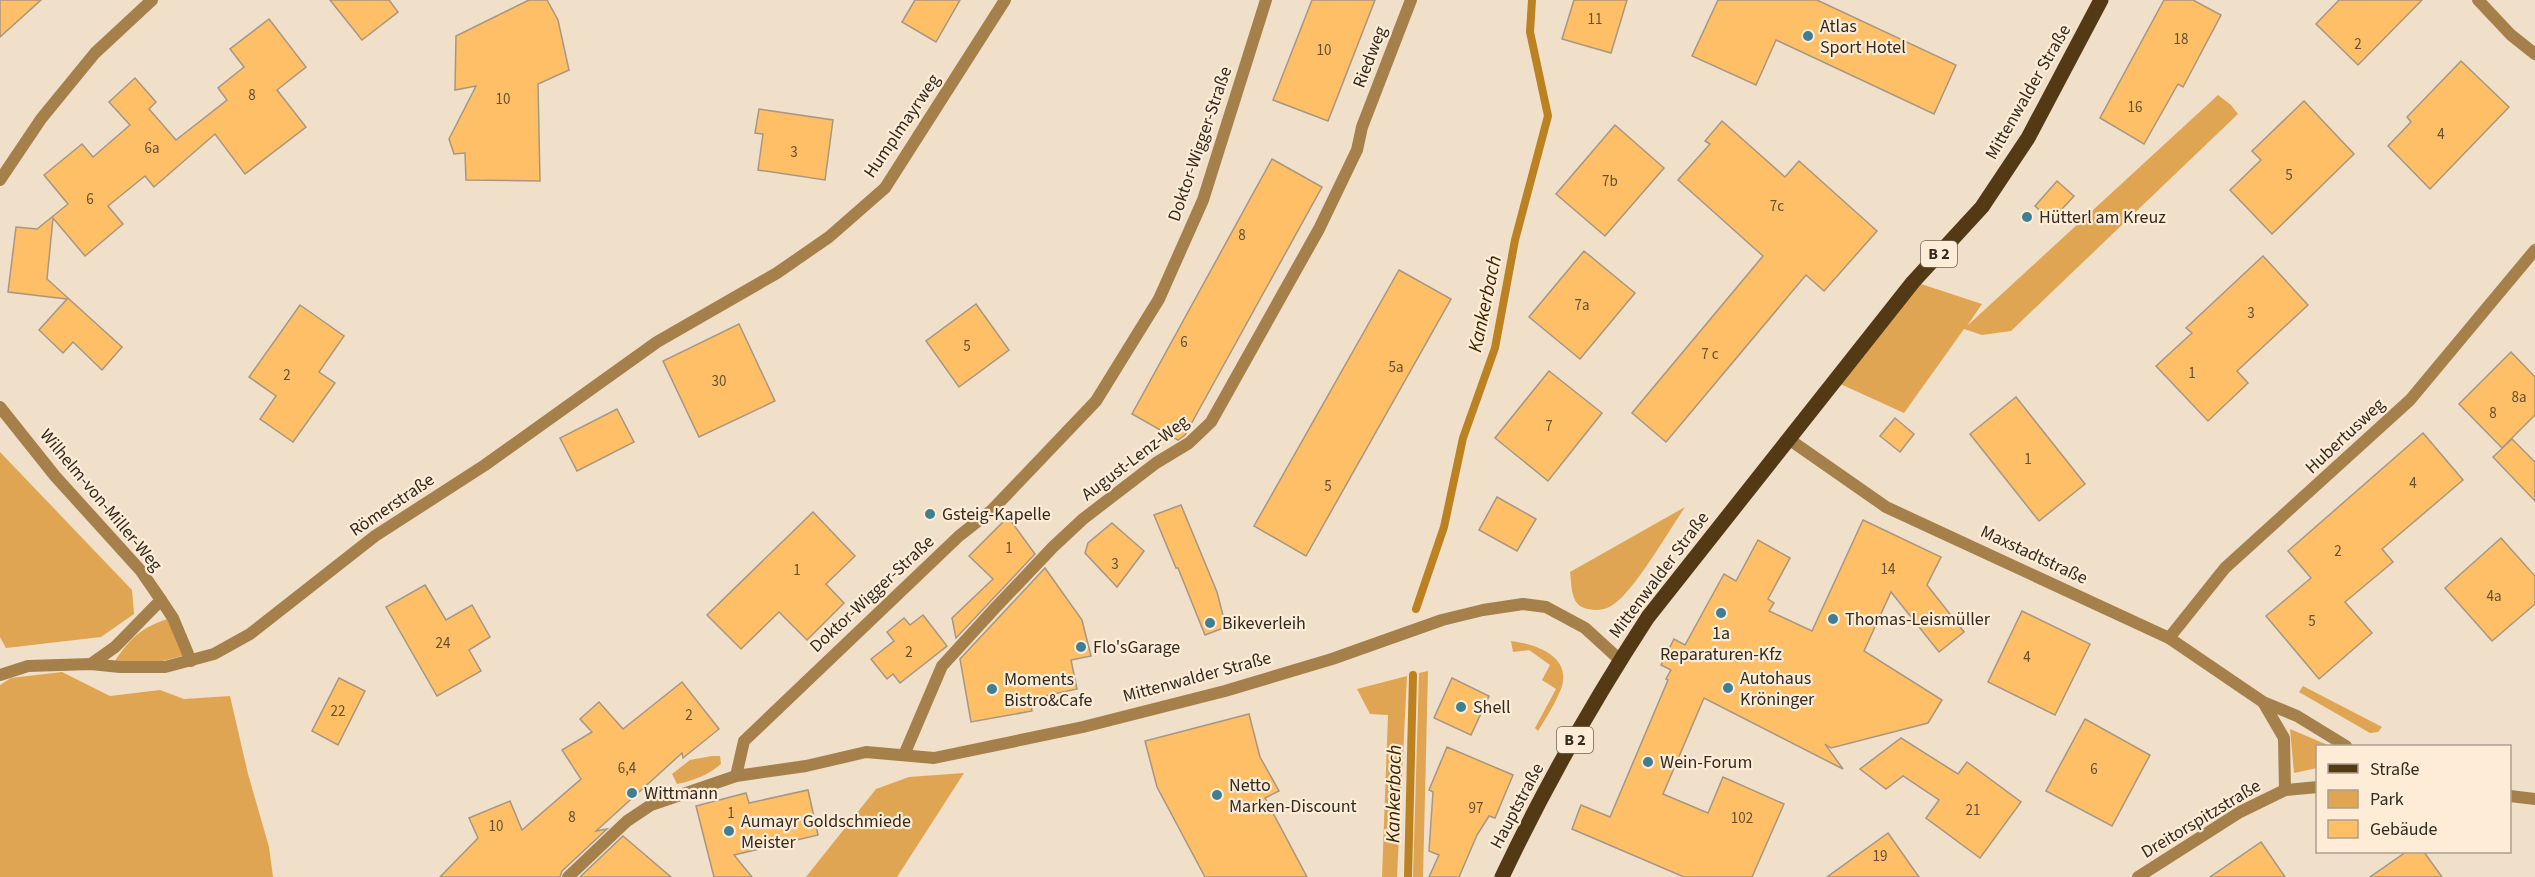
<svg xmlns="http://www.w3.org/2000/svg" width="2535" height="877" viewBox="0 0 2535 877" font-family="'Source Sans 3',sans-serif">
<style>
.green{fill:#dfa552}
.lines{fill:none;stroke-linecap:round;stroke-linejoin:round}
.stream{stroke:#bc8120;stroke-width:8}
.building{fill:#febf67;stroke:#a79782;stroke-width:1.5}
.minor{stroke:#a6804b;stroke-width:12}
.primary{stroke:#543a14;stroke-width:15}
.poi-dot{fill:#407e94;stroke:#feecd6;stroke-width:2}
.labels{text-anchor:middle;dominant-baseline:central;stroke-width:4.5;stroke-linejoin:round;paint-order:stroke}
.number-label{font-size:15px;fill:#645033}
.shield{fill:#feecd6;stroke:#6e6558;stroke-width:1.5}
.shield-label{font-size:16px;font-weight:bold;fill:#312b22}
.poi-label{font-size:18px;fill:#312b22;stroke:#feecd6;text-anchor:start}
.street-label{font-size:18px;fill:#312b22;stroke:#feecd6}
.water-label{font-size:20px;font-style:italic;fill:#3c2400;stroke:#feecd6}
</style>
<rect width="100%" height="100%" fill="#f0dfc9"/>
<g class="green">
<polygon points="2218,95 2231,105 2238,114 2011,331 1982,335 1964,329 1904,413 1836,382 1918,283 1982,304 1967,326"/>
<polygon points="0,452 132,590 134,614 101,637 6,648 0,637"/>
<path d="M1685,507C1670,529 1634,591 1614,604C1606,610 1598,611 1588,609C1570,606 1572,586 1570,572Z"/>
<path d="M167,619L186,655L151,664L115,661C130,638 141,628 167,619Z"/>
<path d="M1511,641C1535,644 1573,656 1561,689C1555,704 1546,718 1538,731L1535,728L1556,689L1542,680L1550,665L1529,650L1513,652Z"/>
<polygon points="1428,671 1423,877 1413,877 1419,673"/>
<polygon points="62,672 110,696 160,690 184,699 230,696 248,774 269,847 273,877 0,877 0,685 11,678"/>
<polygon points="1407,676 1397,877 1382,877 1388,715 1370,714 1357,689"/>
<polygon points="2303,686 2382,727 2378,732 2370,733 2299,692"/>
<polygon points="2290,729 2330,746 2318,746 2317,768 2294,773"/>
<path d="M712,756H720L721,764C710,774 693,781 677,784L672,774L690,760Z"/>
<polygon points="964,773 897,877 806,877 876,789 909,777"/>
</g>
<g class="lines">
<g class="stream">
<polyline points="1416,609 1444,527 1463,438 1495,348 1515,240 1548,116 1530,32 1532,0"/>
<polyline points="1408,877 1413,675"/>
</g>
</g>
<g class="building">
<polygon points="0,0 41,0 0,37"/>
<polygon points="330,0 389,0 398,12 362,40"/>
<polygon points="529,0 547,0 558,20 569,70 538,84 540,181 466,180 465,153 454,154 449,139 476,86 455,90 456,36"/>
<polygon points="915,0 960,0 936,42 902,22"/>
<polygon points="1312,0 1375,0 1328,121 1273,100"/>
<polygon points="1574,0 1627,0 1611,53 1562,39"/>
<polygon points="1718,0 1817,0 1956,65 1934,114 1776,40 1756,85 1692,56"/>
<polygon points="2164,0 2193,0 2221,15 2183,87 2178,84 2144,144 2100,118"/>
<polygon points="2339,0 2422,0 2358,65 2316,24"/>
<polygon points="269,19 306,67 277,90 306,127 245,174 215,134 154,187 145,176 108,206 123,224 85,256 53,218 47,279 122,347 102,370 73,342 63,353 39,330 67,299 8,292 16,227 37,229 68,204 44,175 82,144 93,157 130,125 109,102 135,78 156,102 149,109 176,140 227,100 218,88 244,67 230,49"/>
<polygon points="2461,61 2509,107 2430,189 2388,146 2411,122 2407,117"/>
<polygon points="2304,101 2354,154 2272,234 2230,190 2261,160 2252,151"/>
<polygon points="759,109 833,120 825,180 758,170 763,134 755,133"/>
<polygon points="1722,121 1785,177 1799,161 1877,231 1824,291 1806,275 1666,442 1632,413 1763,256 1678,180 1710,144 1705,141"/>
<polygon points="1615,125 1664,168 1605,236 1556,194"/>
<polygon points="1272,159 1322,187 1185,435 1178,440 1132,414"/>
<polygon points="2057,181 2074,196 2051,221 2035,206"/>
<polygon points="1584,251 1635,293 1580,359 1529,317"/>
<polygon points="2263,256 2308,305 2237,371 2248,383 2208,421 2156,366 2192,333 2186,328"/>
<polygon points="1399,270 1451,299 1306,556 1254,526"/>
<polygon points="976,304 1009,350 959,387 926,341"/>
<polygon points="300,305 344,336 319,372 335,383 293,442 260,419 276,396 249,377"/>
<polygon points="739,324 775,401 699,437 663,361"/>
<polygon points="2511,352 2535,377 2535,415 2502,448 2459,404"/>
<polygon points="1549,371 1602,413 1548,481 1495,438"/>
<polygon points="2016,397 2085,484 2039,521 1970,434"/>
<polygon points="617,409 634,442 577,471 560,438"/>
<polygon points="1895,418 1914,434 1900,452 1880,436"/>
<polygon points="2423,433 2463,480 2382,549 2393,562 2345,602 2372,633 2319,679 2266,616 2311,578 2288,551"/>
<polygon points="2512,439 2535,462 2535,501 2493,457"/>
<polygon points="1497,497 1536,519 1517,551 1479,530"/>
<polygon points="1181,505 1217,592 1226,627 1205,635 1178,568 1176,568 1154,515"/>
<polygon points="813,512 855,556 826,584 844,603 807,640 779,612 741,649 707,615"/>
<polygon points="1008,517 1035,554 956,638 952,618 993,579 969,556"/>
<polygon points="1863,520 1941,557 1927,585 1964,632 1939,652 1891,592 1864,651 1942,700 1928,723 1831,748 1825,744 1843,769 1704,698 1663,794 1708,813 1723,777 1784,804 1752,877 1684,877 1572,829 1581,805 1610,817 1668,680 1666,679 1671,670 1661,665 1674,639 1685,645 1724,574 1736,581 1758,540 1790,558 1768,599 1774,603 1769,611 1812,631"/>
<polygon points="1112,523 1144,551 1117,587 1085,553 1088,543"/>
<polygon points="2501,538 2535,576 2535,604 2492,641 2445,588"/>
<polygon points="1045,568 1082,620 1091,656 1071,660 1077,689 1030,699 1032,711 971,722 960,659"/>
<polygon points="425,585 446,620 472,605 490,637 469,650 481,671 437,696 386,607"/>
<polygon points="2022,611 2090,644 2055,715 1988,682"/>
<polygon points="923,615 947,646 900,683 893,674 887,679 871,659 894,641 887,632 904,618 910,625"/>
<polygon points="339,678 365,691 338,745 312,731"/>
<polygon points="1452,678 1489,696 1471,735 1434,718"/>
<polygon points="682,682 719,729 683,758 682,753 596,831 607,829 562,871 560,877 440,877 478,838 469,818 510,801 522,830 581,779 562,750 592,732 580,719 599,702 623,729"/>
<polygon points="1249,714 1260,757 1279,791 1265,798 1307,877 1205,877 1157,787 1145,741"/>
<polygon points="2085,719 2150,755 2112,826 2046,791"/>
<polygon points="1901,738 1958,774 1967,762 2021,802 1980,858 1926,818 1939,800 1903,776 1886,789 1860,769"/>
<polygon points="1447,747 1513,775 1495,818 1489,816 1477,835 1459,877 1429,877 1439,855 1429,851 1433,792 1429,790"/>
<polygon points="808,790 818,835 734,855 752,877 714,877 696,806 746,793 749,803"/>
<polygon points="1888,833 1919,877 1827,877"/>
<polygon points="623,836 671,877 580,877"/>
<polygon points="2261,842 2285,877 2210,877"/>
<polygon points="2406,852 2424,852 2442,877 2370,877"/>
</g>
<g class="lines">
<g class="minor">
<polyline points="2478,0 2511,35 2535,54"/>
<polyline points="0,180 41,119 95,53 152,0"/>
<polyline points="0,407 55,476 141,571 161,600 115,647 91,664"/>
<polyline points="1790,440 1886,507 2169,638 2263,702 2297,716 2346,746"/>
<polyline points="161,600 173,618 191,661"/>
<polyline points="2169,638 2225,568 2410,400 2535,250"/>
<polyline points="0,675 28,666 91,664 120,667 165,667 214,654 250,634 375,536 485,465 657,342 777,273 829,237 885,188 1005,0"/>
<polyline points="2263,702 2284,738 2285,790"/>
<polyline points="904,755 942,666 996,607 1053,547 1083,519 1156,463 1189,443 1211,422 1319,229 1357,150 1362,127 1411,0"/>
<polyline points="736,776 744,741 959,536 992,510 1096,401 1159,299 1203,200 1266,0"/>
<polyline points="2510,796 2535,799"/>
<polyline points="568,877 627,821 651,805 736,776 806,766 866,752 934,758 1083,727 1225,691 1332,659 1442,620 1483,610 1523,604 1546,607 1585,628 1620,660"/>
<polyline points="2138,877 2240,812 2285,790 2318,787"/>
</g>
<path class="primary" d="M1502,877C1544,788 1594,700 1648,617L1913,282L1982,207L2028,138L2101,0"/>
</g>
<g class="poi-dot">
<circle cx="1808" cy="36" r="6"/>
<circle cx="2027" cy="217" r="6"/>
<circle cx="930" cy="514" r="6"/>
<circle cx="1721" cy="613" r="6"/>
<circle cx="1833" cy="619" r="6"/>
<circle cx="1210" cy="623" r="6"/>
<circle cx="1081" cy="647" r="6"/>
<circle cx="1728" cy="688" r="6"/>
<circle cx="992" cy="689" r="6"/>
<circle cx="1461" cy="707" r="6"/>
<circle cx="1648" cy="762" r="6"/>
<circle cx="632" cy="793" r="6"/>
<circle cx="1217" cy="795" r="6"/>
<circle cx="729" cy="831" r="6"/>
</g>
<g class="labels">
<g class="number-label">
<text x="1595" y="19">11</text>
<text x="2181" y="39">18</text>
<text x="2358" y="44">2</text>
<text x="1324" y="50">10</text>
<text x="252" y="95">8</text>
<text x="503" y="99">10</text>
<text x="2135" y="107">16</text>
<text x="2441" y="134">4</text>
<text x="152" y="148">6a</text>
<text x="794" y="152">3</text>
<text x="2289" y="175">5</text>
<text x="1610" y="181">7b</text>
<text x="90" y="199">6</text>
<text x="1777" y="206">7c</text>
<text x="1242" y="235">8</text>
<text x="1582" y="305">7a</text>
<text x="2251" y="313">3</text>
<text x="1184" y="342">6</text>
<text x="967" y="346">5</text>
<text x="1710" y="354">7 c</text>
<text x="1396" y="367">5a</text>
<text x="2192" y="373">1</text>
<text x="287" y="375">2</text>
<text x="719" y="381">30</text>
<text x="2519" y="397">8a</text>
<text x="2493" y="413">8</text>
<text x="1549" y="426">7</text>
<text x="2028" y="459">1</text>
<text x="2413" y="483">4</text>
<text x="1328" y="486">5</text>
<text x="1009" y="548">1</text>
<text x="2338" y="551">2</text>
<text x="1115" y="564">3</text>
<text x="1888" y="569">14</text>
<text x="797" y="570">1</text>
<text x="2494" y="596">4a</text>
<text x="2312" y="621">5</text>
<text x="443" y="643">24</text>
<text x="909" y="652">2</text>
<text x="2027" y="657">4</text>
<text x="338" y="711">22</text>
<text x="689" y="715">2</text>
<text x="627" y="768">6,4</text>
<text x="2094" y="769">6</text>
<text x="1476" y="808">97</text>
<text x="1973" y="810">21</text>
<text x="731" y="813">1</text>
<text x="572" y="817">8</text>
<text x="1742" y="818">102</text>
<text x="496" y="826">10</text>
<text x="1880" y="856">19</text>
</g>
<g class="shield">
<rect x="1921" y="241" width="36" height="26" rx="4.5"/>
<rect x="1557" y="727" width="36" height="26" rx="4.5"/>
</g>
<g class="shield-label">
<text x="1939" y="254">B 2</text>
<text x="1575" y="740">B 2</text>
</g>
<g class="poi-label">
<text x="1820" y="26">Atlas<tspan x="1820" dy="21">Sport Hotel</tspan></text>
<text x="2039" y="217">Hütterl am Kreuz</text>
<text x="942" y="514">Gsteig-Kapelle</text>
<text x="1845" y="619">Thomas-Leismüller</text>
<text x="1222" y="623">Bikeverleih</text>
<text x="1721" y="633" text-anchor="middle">1a<tspan x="1721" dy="21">Reparaturen-Kfz</tspan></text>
<text x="1093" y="647">Flo'sGarage</text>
<text x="1740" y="678">Autohaus<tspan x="1740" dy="21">Kröninger</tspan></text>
<text x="1004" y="679">Moments<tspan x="1004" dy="21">Bistro&amp;Cafe</tspan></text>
<text x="1473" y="707">Shell</text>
<text x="1660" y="762">Wein-Forum</text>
<text x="1229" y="785">Netto<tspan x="1229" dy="21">Marken-Discount</tspan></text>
<text x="644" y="793">Wittmann</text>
<text x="741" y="821">Aumayr Goldschmiede<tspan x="741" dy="21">Meister</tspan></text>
</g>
<g class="street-label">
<text transform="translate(1370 57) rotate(-69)">Riedweg</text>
<text transform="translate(2028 92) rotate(-60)">Mittenwalder Straße</text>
<text transform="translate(902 126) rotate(-56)">Humplmayrweg</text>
<text transform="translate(1200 144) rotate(-71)">Doktor-Wigger-Straße</text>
<text transform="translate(2345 436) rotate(-43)">Hubertusweg</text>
<text transform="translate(1135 458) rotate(-37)">August-Lenz-Weg</text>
<text transform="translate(101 500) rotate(50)">Wilhelm-von-Miller-Weg</text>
<text transform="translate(392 505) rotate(-34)">Römerstraße</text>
<text transform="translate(2034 555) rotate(25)">Maxstadtstraße</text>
<text transform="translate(1659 575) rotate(-53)">Mittenwalder Straße</text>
<text transform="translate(872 594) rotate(-43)">Doktor-Wigger-Straße</text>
<text transform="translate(1197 677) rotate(-15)">Mittenwalder Straße</text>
<text transform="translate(1517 806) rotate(-62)">Hauptstraße</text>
<text transform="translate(2201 819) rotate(-31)">Dreitorspitzstraße</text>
</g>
<g class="water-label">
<text transform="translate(1485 304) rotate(-78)">Kankerbach</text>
<text transform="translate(1394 794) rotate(-89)">Kankerbach</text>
</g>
</g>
<rect x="2316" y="745" width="195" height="108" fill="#feecd6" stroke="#ac9f8e" stroke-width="1.5"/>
<rect x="2328" y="764" width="30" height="9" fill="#543a14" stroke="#ac9f8e" stroke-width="1.5"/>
<text x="2370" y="775" font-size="18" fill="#312b22">Straße</text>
<rect x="2328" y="790" width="30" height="18" fill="#dfa552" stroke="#ac9f8e" stroke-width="1.5"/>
<text x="2370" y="805" font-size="18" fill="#312b22">Park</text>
<rect x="2328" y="820" width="30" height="18" fill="#febf67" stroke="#ac9f8e" stroke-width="1.5"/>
<text x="2370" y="835" font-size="18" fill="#312b22">Gebäude</text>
</svg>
